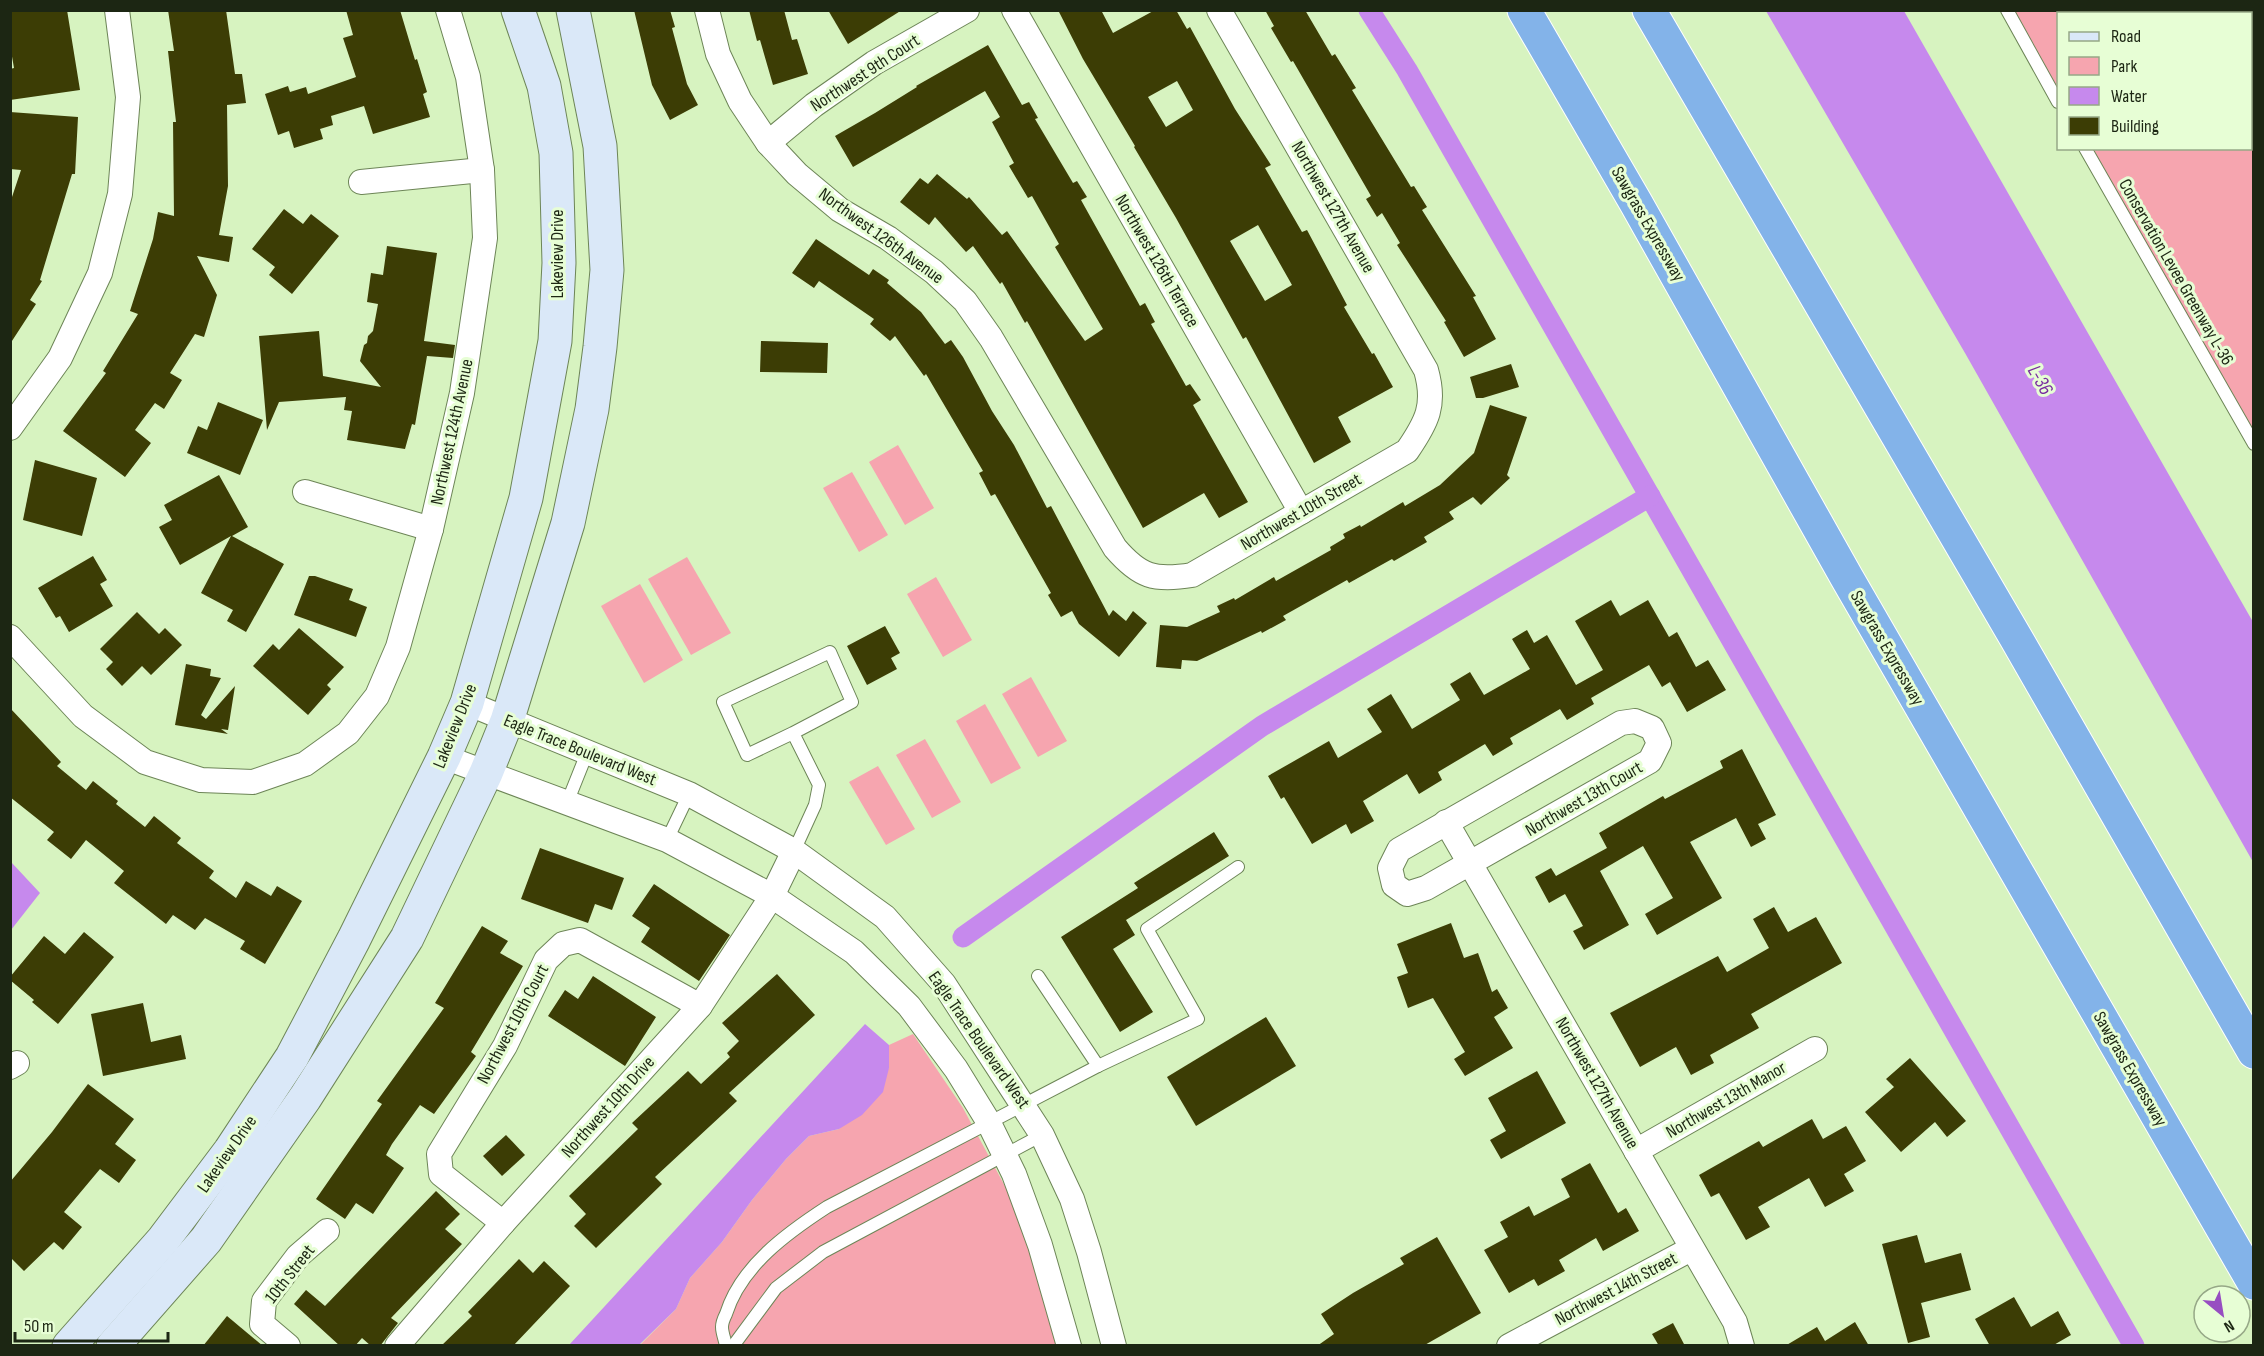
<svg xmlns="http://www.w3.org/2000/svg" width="2264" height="1356" viewBox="0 0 2264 1356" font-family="'Sofia Sans Condensed',sans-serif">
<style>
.green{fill:#f6a5af}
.water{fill:#c689ed}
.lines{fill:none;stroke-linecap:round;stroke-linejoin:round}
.canal{stroke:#c689ed;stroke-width:21}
.building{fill:#3c3d05;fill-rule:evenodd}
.lane-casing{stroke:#6d8557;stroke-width:14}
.street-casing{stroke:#6d8557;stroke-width:26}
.secondary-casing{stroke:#6d8557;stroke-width:35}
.highway-casing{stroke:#fff;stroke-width:35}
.lane{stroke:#fff;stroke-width:12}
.street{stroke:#fff;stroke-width:24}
.secondary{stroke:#dae8f8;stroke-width:33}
.highway{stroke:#83b3e9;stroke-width:33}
.labels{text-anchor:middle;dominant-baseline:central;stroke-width:6;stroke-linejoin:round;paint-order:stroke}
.street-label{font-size:18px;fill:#1c2613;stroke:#e7fed5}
.water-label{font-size:20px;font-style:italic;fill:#772a9f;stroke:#e7fed5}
</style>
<rect width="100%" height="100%" fill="#d7f3c0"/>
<g class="green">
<polygon points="2007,11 2253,11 2253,444 2085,149 2250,148 2250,14 2058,14 2058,102"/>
<polygon points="898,445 934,508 905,525 869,462"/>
<polygon points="852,472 888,535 859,552 823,488"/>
<polygon points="687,557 731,633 691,655 648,579"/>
<polygon points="936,577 972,640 943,657 907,594"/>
<polygon points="640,584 683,660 644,683 601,606"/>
<polygon points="1031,677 1067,741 1038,757 1002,694"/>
<polygon points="985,704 1021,768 991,784 956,721"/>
<polygon points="925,739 961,802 932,818 896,755"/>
<polygon points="878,766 915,829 886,845 849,782"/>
<polygon points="913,1034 963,1108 1036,1244 1060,1346 639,1346 676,1309 690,1278 722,1242 752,1200 786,1159 809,1136 839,1129 889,1068 889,1045"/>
</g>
<g class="water">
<polygon points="1766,11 1904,11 2253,622 2253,862 1965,353"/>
<polygon points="11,862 40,893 11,930"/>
<polygon points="865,1024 889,1045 889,1068 883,1092 862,1115 839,1129 809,1136 786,1159 752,1200 722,1242 690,1278 676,1309 639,1345 569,1345"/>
</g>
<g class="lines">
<g class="canal">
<polyline points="1369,10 1407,70 2134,1346"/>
<polyline points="963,937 1262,726 1650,496"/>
</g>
</g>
<g class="building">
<polygon points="10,10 67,10 80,90 10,100 10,69 14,68 10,45"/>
<polygon points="168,10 226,10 235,74 242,74 246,103 227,105 228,186 219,235 233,237 229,262 197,256 217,295 204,337 195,334 170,373 182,380 164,409 155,403 135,430 151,443 125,477 63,431 106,373 103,371 138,314 130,311 153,239 158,212 174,216 173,122 176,122 168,51 174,51"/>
<polygon points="346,10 400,10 415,60 417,59 427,92 423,94 430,117 373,134 364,106 331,116 333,125 320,129 323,139 294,148 289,131 278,135 265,94 288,86 290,92 306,87 308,94 356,77 343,38 353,35"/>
<polygon points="634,10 670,10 675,27 672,28 687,84 698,105 670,120 652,85"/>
<polygon points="749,10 784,10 792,40 797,39 808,74 773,85 760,40 757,41"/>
<polygon points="828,10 902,10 848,44"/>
<path d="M1058,10H1101L1113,33L1155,10H1176L1187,29L1190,27L1235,109L1271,165L1265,168L1302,232L1307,230L1347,305L1344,307L1372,354L1374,353L1393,387L1338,417L1351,442L1314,463L1246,337L1243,339L1176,218L1134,147L1135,146L1083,59ZM1177,81L1193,110L1166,127L1148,97ZM1258,225L1292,285L1265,301L1230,241Z"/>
<polygon points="1265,10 1305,10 1332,56 1335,54 1356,88 1352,90 1411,187 1414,186 1427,207 1422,210 1476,296 1473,297 1496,339 1464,357 1444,322 1446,321 1397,245 1400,243 1382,213 1377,217 1366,199 1371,196 1293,61 1291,62 1271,28 1274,26"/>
<polygon points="988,45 1022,105 1029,102 1038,118 1035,119 1073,183 1077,181 1087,197 1081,200 1140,306 1145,303 1155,322 1151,324 1186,386 1190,384 1201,400 1193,405 1248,502 1219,518 1204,493 1143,528 1027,321 1025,323 1002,282 1000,284 973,246 966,252 935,217 929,225 900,202 920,178 928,184 937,174 967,199 969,197 1002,235 1007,231 1085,341 1103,329 1055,247 1059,244 1032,196 1028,198 1009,166 1014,163 992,122 1000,117 985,91 853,167 835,136 875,113 917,87 916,86"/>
<polygon points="10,112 78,117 75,174 72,174 40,280 42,281 30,300 36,304 10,344 10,203 21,170 10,169"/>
<polygon points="284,209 303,224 311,214 339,236 292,294 269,275 275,267 252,249"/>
<polygon points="816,239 869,275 873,269 889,280 887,283 921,312 945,344 951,340 963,357 992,411 1014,445 1047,508 1051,506 1109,616 1113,610 1126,621 1133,611 1147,623 1119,657 1079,624 1072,611 1061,617 1048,595 1051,593 995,494 991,496 979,473 983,471 926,374 924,376 895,336 890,341 870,324 874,319 819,281 814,288 792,273"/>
<polygon points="387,246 437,253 424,341 455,345 453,358 427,356 415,425 412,424 405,449 347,440 352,411 344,410 346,397 279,402 267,430 259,336 319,331 323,376 381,387 360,361 364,345 367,343 368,336 373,331 378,304 367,302 371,273 383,275"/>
<polygon points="761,341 828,343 827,373 760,372"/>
<polygon points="1511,364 1519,387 1483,398 1476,398 1470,377"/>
<polygon points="218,402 263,420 240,475 187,453 198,426 207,430"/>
<polygon points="1490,405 1527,417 1507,475 1510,478 1481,505 1473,497 1449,512 1454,519 1424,537 1427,542 1394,561 1392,559 1349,583 1347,580 1283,616 1286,620 1262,633 1261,631 1197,661 1182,660 1181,669 1156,667 1160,625 1187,627 1220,612 1217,606 1234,598 1235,600 1274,577 1276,581 1331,550 1330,547 1345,538 1343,534 1360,525 1361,527 1403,502 1405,506 1440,485 1474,453"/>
<polygon points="35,460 97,478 82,536 23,520"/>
<polygon points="219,475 248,527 232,536 284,564 246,632 227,621 233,610 201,593 231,536 180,565 159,527 172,520 164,505"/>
<polygon points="93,556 107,580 100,584 113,606 69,632 60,616 56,618 38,588"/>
<polygon points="309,576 315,576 353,589 349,600 367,607 356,637 294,615"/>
<polygon points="1611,600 1620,616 1648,600 1669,637 1677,632 1696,667 1708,660 1726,690 1687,712 1670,682 1662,687 1649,665 1591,698 1594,704 1567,720 1560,709 1510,738 1513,744 1493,756 1485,744 1438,772 1442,780 1419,794 1407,774 1363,801 1374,821 1351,834 1346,824 1312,844 1284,797 1281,799 1268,776 1329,741 1338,758 1382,732 1367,709 1391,694 1412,729 1460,700 1450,684 1470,672 1484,695 1530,669 1512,639 1527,630 1534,643 1547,635 1576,685 1603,670 1575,621"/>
<polygon points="137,612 159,634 165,628 182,645 151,675 142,666 122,686 106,669 113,662 100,649"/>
<polygon points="885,626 900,653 891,658 897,669 867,685 847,646"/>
<polygon points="299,628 344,667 327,685 331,689 308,715 253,666 273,644 279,650"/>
<polygon points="186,664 211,669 210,676 221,678 201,715 206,719 235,686 228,730 221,729 228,734 175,725"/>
<polygon points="10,708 61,762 57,766 86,790 93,781 118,801 116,804 145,827 154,816 181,838 177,843 214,871 209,878 236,898 246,881 271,896 277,886 302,901 265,964 240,949 245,941 205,918 195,930 173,915 166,924 114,883 124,871 86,840 71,859 47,840 54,832 10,797"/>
<polygon points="1742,749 1776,815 1758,824 1766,839 1751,847 1736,818 1690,842 1722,898 1657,935 1645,914 1673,898 1643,846 1600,871 1629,925 1584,950 1573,931 1583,926 1565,894 1549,903 1535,877 1551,868 1556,876 1607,848 1599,833 1663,796 1665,799 1723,768 1720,761"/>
<polygon points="1214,832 1229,856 1126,920 1135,935 1113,949 1153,1012 1120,1032 1061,937 1138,888 1134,883"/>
<polygon points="540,848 624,878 612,910 595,904 588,923 521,899"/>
<polygon points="654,884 730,935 699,981 641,942 650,928 632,916"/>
<polygon points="1774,907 1788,932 1816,917 1842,963 1751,1014 1759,1028 1710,1055 1714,1063 1691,1075 1676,1047 1640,1067 1610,1013 1718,956 1727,972 1769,948 1753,919"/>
<polygon points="1451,923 1464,958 1478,953 1492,992 1497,989 1508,1008 1494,1017 1513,1048 1465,1076 1454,1059 1465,1052 1433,998 1408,1008 1397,977 1408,973 1397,944"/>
<polygon points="482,926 508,941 500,953 523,966 471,1052 476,1056 434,1114 420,1105 392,1144 386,1155 404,1168 373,1214 356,1203 345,1219 316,1199 382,1104 377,1101 444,1008 435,1003"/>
<polygon points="84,932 114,957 58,1024 32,1002 34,1000 10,980 10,977 44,936 65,954"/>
<polygon points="777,974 815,1015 729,1093 737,1101 655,1177 662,1184 596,1248 574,1226 586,1214 569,1196 638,1129 632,1123 688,1071 701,1084 730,1057 727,1053 739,1041 722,1023"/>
<polygon points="593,976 656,1017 625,1066 548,1016 565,990 578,999"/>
<polygon points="143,1003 151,1042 181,1035 186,1059 103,1076 91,1014"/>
<polygon points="1266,1017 1296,1066 1196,1126 1167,1077"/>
<polygon points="1910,1058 1966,1121 1947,1137 1935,1122 1901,1152 1865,1112 1894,1087 1886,1079"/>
<polygon points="1537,1071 1566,1123 1501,1159 1490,1140 1506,1131 1488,1098"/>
<polygon points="88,1084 134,1119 115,1144 136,1160 119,1183 100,1169 64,1212 82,1227 63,1250 54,1242 24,1271 10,1257 10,1182 52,1132"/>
<polygon points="1812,1119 1823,1139 1846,1126 1866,1161 1844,1174 1854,1191 1825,1207 1809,1178 1758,1207 1770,1227 1746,1240 1719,1193 1711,1197 1699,1175 1759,1141 1763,1147"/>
<polygon points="506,1135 525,1155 502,1176 483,1156"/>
<polygon points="1590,1163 1618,1213 1626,1208 1639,1231 1603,1251 1596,1238 1559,1260 1565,1271 1538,1286 1534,1279 1509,1293 1484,1250 1508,1237 1500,1222 1529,1206 1534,1216 1570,1197 1561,1179"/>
<polygon points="436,1191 460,1214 445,1229 462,1244 391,1318 398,1323 380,1346 371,1346 362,1338 355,1346 340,1346 294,1304 306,1290 325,1306"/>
<polygon points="1917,1235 1925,1263 1961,1253 1971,1290 1921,1303 1930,1337 1908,1343 1882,1244"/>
<polygon points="1437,1237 1481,1313 1423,1346 1317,1346 1334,1334 1321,1314 1353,1293 1404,1264 1400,1258"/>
<polygon points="519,1259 533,1273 544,1261 570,1286 513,1346 441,1346 472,1316 468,1312"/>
<polygon points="2014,1297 2031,1327 2058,1311 2071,1335 2052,1346 1990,1346 1975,1319"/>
<polygon points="227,1316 263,1346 203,1346"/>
<polygon points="1855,1322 1869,1346 1785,1346 1817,1327 1825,1341"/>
<polygon points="1673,1323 1685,1346 1659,1346 1652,1334"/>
</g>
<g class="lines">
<g class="lane-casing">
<g id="lane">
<polyline points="2007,10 2058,102"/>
<polyline points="2085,148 2254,444"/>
<polyline points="793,733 852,702 830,652 723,702 747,755 793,733 819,785 815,805 794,851"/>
<polyline points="567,803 587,753"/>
<polyline points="667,840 689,794"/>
<polyline points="1098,1066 1198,1019 1147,929 1238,867"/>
<path d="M726,1346C725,1340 722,1333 722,1327C722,1323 724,1318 726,1314C741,1266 787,1233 827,1207L1098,1066L1038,976"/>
<polyline points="733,1346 776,1288 823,1252 1042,1135"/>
</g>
</g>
<g class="street-casing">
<g id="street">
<path d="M707,10L718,54L740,101L768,143L797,174L840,210L888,238L934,272L965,301L991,338L1115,548C1140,577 1154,581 1192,575L1407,451C1427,422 1436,405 1426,370L1219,10"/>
<polyline points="1014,10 1301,512"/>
<polyline points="768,143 814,105 874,63 967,10"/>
<polyline points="361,182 482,170"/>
<polyline points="10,428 60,358 100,273 120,194 128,97 117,10"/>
<polyline points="305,492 431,529"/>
<polyline points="10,637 83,716 145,762 201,780 253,782 305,764 348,733 377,696 398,647 431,529 462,393 485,238 482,170 468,77 448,10"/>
<polyline points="467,703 689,794 794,851 885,917 944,984 1042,1135 1072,1199 1089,1252 1114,1346"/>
<polygon points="1635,721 1652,728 1659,743 1650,761 1426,888 1407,894 1394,885 1390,868 1399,850 1621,723"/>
<polyline points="444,757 667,840 772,896 854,952 909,1006 956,1069 988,1121 1014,1174 1040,1245 1069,1346"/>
<polyline points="1446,822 1735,1322 1742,1346"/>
<polyline points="10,1067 17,1063"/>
<polyline points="1636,1151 1815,1049"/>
<polyline points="503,1223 441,1174 439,1154 505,1046 546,960 563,944 580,940 700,1006"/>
<polyline points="288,1346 262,1324 264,1301 298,1256 327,1231"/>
<polyline points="397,1346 503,1223 700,1006 772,896 794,851"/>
<polyline points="1509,1346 1691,1249"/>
</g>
</g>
<g class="secondary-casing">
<g id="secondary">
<polyline points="69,1346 163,1240 230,1151 292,1057 354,939 444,757 467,703 526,498 555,341 559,263 556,153 544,86 518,10"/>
<polyline points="113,1346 206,1240 305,1098 407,938 486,773 507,721 568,523 592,409 600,347 607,270 600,146 573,10"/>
</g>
</g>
<g class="highway-casing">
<g id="highway">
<polyline points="1524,10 1636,203 1847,578 2254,1283"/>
<polyline points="1649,10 2016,638 2254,1052"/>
</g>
</g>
<use href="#lane" class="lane"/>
<use href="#street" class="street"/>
<use href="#secondary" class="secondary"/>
<use href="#highway" class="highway"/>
</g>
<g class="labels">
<g class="street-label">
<text transform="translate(865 73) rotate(-33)">Northwest 9th Court</text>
<text transform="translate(1333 207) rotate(60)">Northwest 127th Avenue</text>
<text transform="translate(1648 224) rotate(60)">Sawgrass Expressway</text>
<text transform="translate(881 236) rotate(36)">Northwest 126th Avenue</text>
<text transform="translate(557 254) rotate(-90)">Lakeview Drive</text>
<text transform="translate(1157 261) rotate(60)">Northwest 126th Terrace</text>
<text transform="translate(2176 272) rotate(60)">Conservation Levee Greenway L-36</text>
<text transform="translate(452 432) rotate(-78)">Northwest 124th Avenue</text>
<text transform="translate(1301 512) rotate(-30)">Northwest 10th Street</text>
<text transform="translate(1887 648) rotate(60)">Sawgrass Expressway</text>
<text transform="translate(455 726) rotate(-68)">Lakeview Drive</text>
<text transform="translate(580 750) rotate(22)">Eagle Trace Boulevard West</text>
<text transform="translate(1584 799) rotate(-30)">Northwest 13th Court</text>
<text transform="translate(513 1024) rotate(-62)">Northwest 10th Court</text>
<text transform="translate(979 1040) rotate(55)">Eagle Trace Boulevard West</text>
<text transform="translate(2130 1069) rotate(60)">Sawgrass Expressway</text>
<text transform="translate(1597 1083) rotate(60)">Northwest 127th Avenue</text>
<text transform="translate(1726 1100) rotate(-30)">Northwest 13th Manor</text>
<text transform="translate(608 1107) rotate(-48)">Northwest 10th Drive</text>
<text transform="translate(227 1154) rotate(-55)">Lakeview Drive</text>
<text transform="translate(290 1274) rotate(-52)">10th Street</text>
<text transform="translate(1616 1289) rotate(-28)">Northwest 14th Street</text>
</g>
<g class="water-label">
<text transform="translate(2040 380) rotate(60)">L-36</text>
</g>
</g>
<rect width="2264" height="1356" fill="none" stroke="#1c2613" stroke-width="24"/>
<rect x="2057" y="12" width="195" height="138" fill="#e7fed5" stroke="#96a887" stroke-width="1.5"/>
<rect x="2069" y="32" width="30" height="9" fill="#dae8f8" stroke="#96a887" stroke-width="1.5"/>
<text x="2111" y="42" font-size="18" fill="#1c2613">Road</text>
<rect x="2069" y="57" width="30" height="18" fill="#f6a5af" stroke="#96a887" stroke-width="1.5"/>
<text x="2111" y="72" font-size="18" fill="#1c2613">Park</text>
<rect x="2069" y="87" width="30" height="18" fill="#c689ed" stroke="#96a887" stroke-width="1.5"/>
<text x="2111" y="102" font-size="18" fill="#1c2613">Water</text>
<rect x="2069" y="117" width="30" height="18" fill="#3c3d05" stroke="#96a887" stroke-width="1.5"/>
<text x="2111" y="132" font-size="18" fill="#1c2613">Building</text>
<g transform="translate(2222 1314) rotate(150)"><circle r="28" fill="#e7fed5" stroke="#96a887" stroke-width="1.5"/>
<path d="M0-4.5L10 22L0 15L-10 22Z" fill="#974ec1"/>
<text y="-9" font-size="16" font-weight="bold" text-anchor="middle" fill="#1c2613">N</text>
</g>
<path d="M15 1332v9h153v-9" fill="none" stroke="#1c2613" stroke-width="3"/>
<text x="24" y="1332" font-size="18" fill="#1c2613" stroke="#e7fed5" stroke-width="4.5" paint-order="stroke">50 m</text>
</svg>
